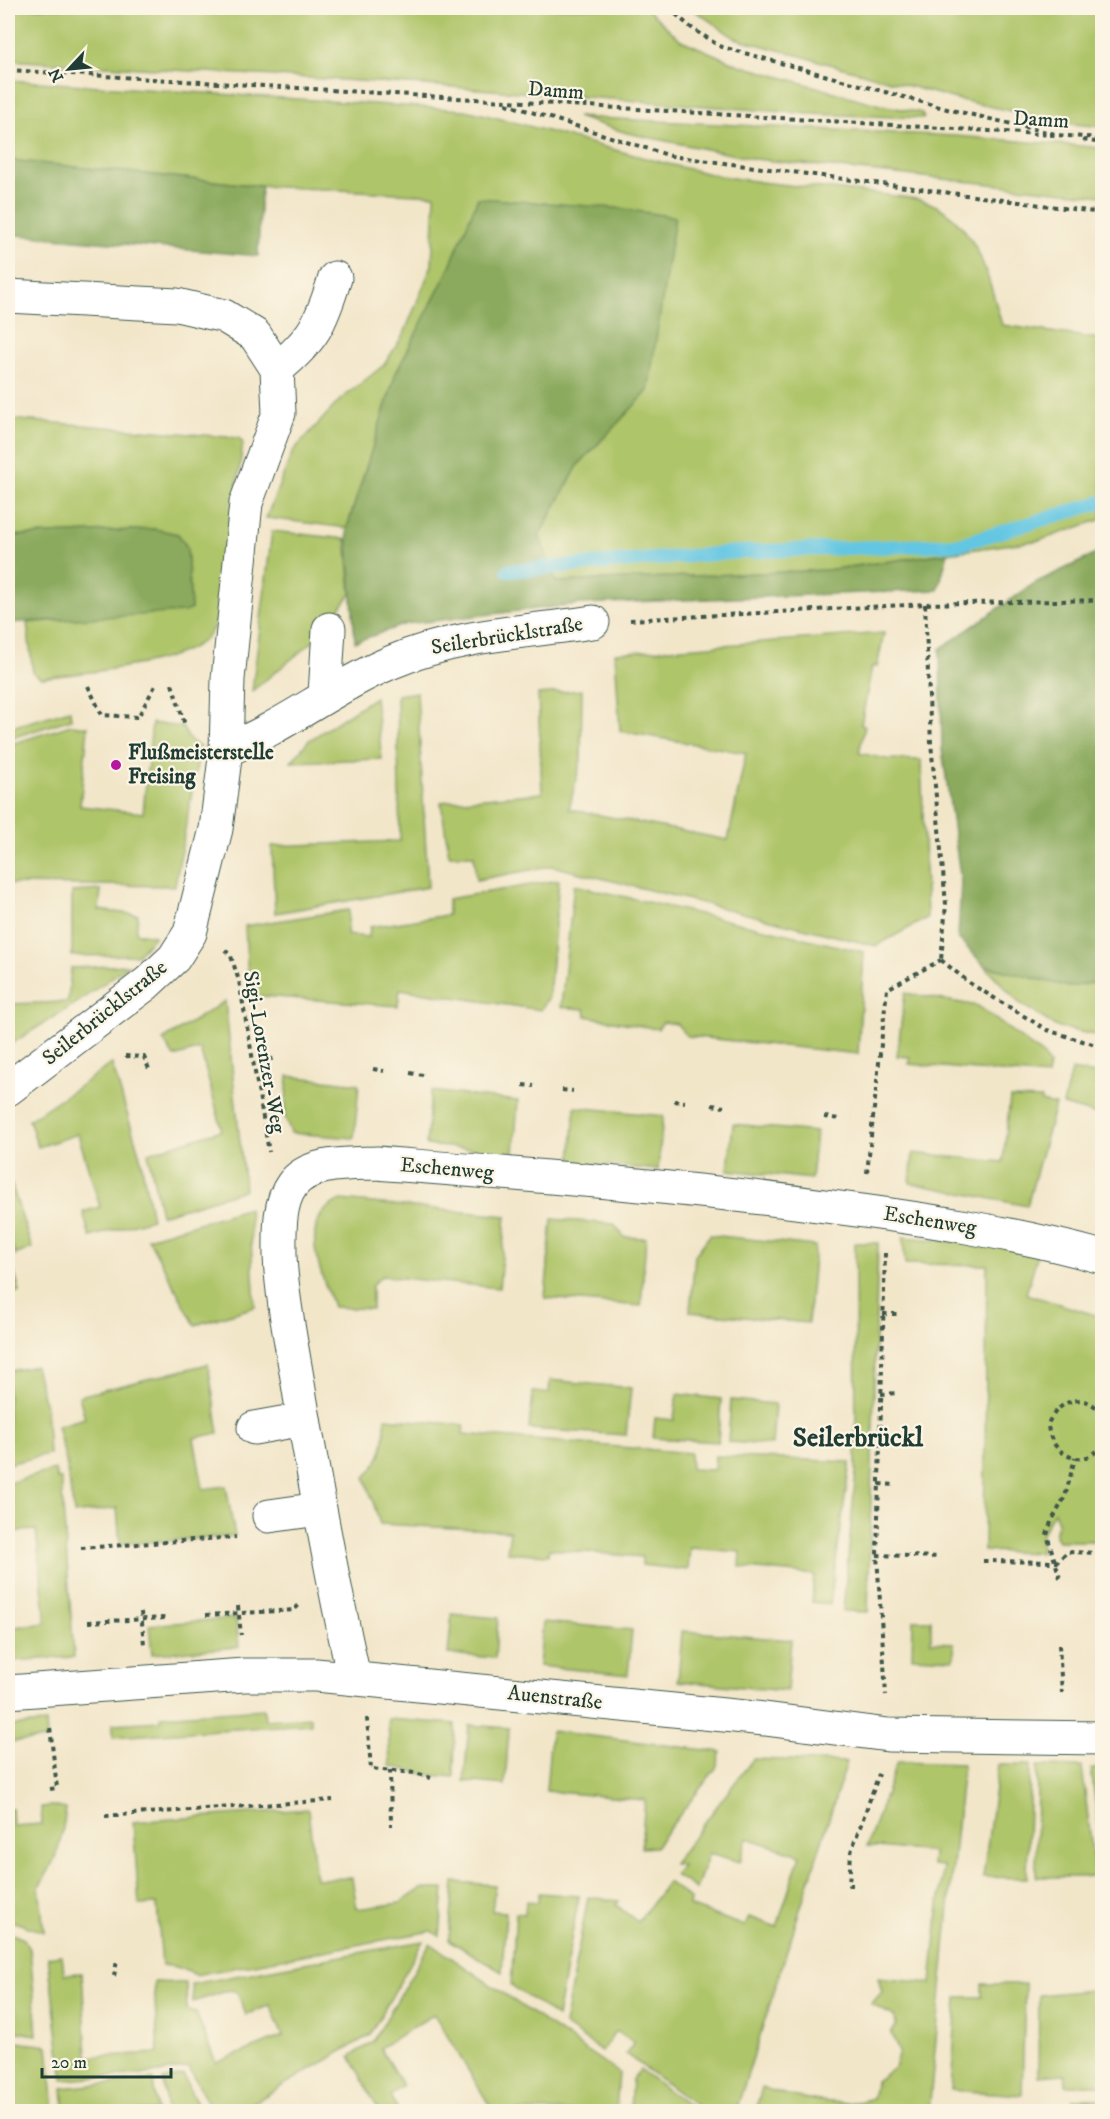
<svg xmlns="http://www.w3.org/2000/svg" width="1110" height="2119" viewBox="0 0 1110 2119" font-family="'IM FELL DW Pica',serif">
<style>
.green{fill:#afc569;stroke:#67814e;stroke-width:1.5}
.forest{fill:#8baa5d;stroke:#557448;stroke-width:1.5}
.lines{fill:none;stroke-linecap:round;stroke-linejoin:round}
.stream{stroke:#64c6e2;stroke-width:14}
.minor-casing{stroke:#3f564a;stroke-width:35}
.path{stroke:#3f564a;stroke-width:4;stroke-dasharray:4.5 4.5;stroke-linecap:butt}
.minor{stroke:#fff;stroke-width:33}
.poi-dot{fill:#b5179e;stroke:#fcf5e5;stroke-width:2}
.labels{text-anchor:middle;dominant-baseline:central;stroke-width:4.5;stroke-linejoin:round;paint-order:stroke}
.street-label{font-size:21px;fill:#1f3d34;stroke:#fcf5e5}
.poi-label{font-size:21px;font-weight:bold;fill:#1f3d34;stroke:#fcf5e5;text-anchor:start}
.district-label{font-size:27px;font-weight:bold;fill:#1f3d34;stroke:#fcf5e5}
</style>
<rect width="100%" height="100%" fill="#fcf5e5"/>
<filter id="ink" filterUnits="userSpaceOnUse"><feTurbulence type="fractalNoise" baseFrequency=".0167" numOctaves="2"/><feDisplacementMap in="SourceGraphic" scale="12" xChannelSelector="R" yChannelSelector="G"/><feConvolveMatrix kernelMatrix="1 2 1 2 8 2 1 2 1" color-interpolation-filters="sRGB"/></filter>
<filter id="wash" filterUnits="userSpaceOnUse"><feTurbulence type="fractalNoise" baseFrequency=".008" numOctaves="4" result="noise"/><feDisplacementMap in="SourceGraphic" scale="24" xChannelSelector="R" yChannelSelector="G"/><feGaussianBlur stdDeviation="1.35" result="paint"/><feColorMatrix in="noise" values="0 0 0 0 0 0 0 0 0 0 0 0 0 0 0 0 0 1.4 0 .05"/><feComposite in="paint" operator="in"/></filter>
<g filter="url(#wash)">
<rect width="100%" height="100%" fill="#f2e6c9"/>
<g class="green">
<polygon points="8,8 646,8 681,40 739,65 880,105 922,113 924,118 811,114 425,85 8,60"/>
<polygon points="691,8 1102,8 1102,127 1064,123 956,99 735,38"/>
<path d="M8,80L465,110C551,130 634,158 720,176C769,185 820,187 869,193C892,196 920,196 940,208C980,232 990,284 1002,325L1100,339L1102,336V519L1041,540L827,570L556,582L539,536L579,464L648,391L478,198L448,271L396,373L347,528L266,518L293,451L340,400L384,365L404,334L432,265L435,195L261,186L8,160Z"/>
<polygon points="577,117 955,136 1093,147 1102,149 1102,196 755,159 627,133"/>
<path d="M8,419L239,438L243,443L219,617C215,623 212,632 207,637C178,667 82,672 41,678L33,673L27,623L191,609L187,548L178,534L154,529L8,536Z"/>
<polygon points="272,531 346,539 351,594 315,640 252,691"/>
<polygon points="884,633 877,667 872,666 861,725 865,726 859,753 886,759 921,760 927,918 876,946 552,866 476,880 474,855 449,855 441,802 542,793 538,694 582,690 581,760 569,809 728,840 746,753 620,731 615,653"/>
<polygon points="417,692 428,887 275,913 272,846 400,841 397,695"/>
<polygon points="375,697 382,759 291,762 308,741"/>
<polygon points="70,710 71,719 8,739 8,728"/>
<polygon points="152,723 182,727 189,739 200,747 175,886 8,884 8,745 71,725 88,727 80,806 143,813"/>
<polygon points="559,880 549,997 541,1010 400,989 398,1006 249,995 245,926 349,910 347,935 369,937 370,927 448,915 448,899"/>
<polygon points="574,885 864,952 858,1054 687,1036 677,1024 663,1022 658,1029 586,1016 585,1009 561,1007"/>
<polygon points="101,890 99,910 138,915 136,933 155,936 137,955 72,956 72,892"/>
<polygon points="129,965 78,1002 8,1046 8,1004 68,1002 71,968"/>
<polygon points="985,966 1069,987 1102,981 1102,1037 1055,1026 1018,1002"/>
<polygon points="905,993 978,1006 1044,1056 1049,1065 1047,1076 909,1064 910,1057 897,1056"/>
<polygon points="225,1001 245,1190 161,1215 148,1153 222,1130 200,1049 174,1057 163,1040"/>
<polygon points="112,1064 140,1156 152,1219 90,1237 83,1212 100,1207 78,1134 38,1147 29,1120"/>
<polygon points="1071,1070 1102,1075 1102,1116 1063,1105"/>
<polygon points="288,1076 359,1084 354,1138 291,1133 285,1117"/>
<polygon points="431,1091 518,1101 514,1153 426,1145"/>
<polygon points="1010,1098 1042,1099 1041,1102 1055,1105 1027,1206 910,1183 913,1153 1003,1162"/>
<polygon points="575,1107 663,1116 658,1170 571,1162"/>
<polygon points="733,1124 816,1132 811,1179 728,1170"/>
<polygon points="8,1174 32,1248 15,1255 8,1229"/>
<path d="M341,1200L506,1216L499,1288L382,1276L372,1285V1309L333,1307C322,1273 294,1219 341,1200Z"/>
<polygon points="249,1208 255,1307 195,1325 148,1238"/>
<polygon points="552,1219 614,1224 624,1237 646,1238 641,1306 545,1298"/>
<polygon points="710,1235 815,1246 808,1323 690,1312 695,1255"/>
<polygon points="903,1237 1006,1246 1038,1253 1026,1294 1102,1317 1102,1541 1058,1541 1055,1536 1058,1522 1054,1512 1042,1533 1040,1553 984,1551 987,1265 905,1264"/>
<polygon points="855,1243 878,1243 868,1612 843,1611 856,1472"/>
<polygon points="8,1252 20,1292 12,1294 8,1282"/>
<polygon points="8,1362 10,1371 35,1366 46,1408 49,1454 8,1464"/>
<polygon points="208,1364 219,1433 194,1438 203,1489 226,1486 235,1536 120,1544 117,1508 74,1514 66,1461 57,1426 85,1418 79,1396"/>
<polygon points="550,1380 631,1388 626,1435 529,1429 533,1392 549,1393"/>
<polygon points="677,1394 721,1399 718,1442 653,1438 655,1418 674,1420"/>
<polygon points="731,1400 775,1404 772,1445 728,1442"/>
<path d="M385,1418L464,1425L463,1434L690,1453L691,1469L714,1470L715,1456L850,1462L830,1604L812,1602L814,1575L740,1567L741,1552L690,1548L688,1570L642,1565V1557L549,1549L548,1555L507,1552L510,1531L380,1524L365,1477C382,1462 386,1440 385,1418Z"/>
<polygon points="55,1470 57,1479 61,1479 74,1657 8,1661 8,1628 46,1623 36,1530 8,1532 8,1483"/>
<polygon points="452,1614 498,1618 495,1658 448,1654"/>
<polygon points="236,1618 239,1647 152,1654 149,1625"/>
<polygon points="913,1620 931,1620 931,1642 954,1643 954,1659 912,1657"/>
<polygon points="543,1622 632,1630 628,1675 539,1666"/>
<polygon points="682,1631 791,1640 787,1691 678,1681"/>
<polygon points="264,1709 265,1720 311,1717 311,1724 113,1737 113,1724 160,1721 160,1716"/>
<polygon points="388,1719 455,1724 454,1777 429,1775 390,1766"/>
<polygon points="46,1723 47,1739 8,1742 8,1726"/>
<polygon points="469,1725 509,1728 505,1785 464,1781"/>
<polygon points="551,1731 721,1752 716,1768 655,1847 641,1848 645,1800 546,1791"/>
<polygon points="753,1759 847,1762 736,2111 701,2109 626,2054 634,2043 616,2031 602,2051 564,2025 588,1897 619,1901 616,1905 638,1922 668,1882 690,1899 689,1906 745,1926 749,1917 777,1927 800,1855 747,1838 740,1862 709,1853 696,1889 675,1875 682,1865 673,1864"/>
<path d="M897,1762L963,1764L929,2111H755L762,2088C788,2096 847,2110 872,2098L876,2081L894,2068L899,2052L891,2033L896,2026L894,2016L871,2004L882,1992L878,1978L931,1983L943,1866L932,1865L933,1852L867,1846Z"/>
<polygon points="998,1765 1030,1765 1027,1878 983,1877"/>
<polygon points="1037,1766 1082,1767 1095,1877 1036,1877"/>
<polygon points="1091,1769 1099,1769 1102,1787 1102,1849"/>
<path d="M52,1806L66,1809C62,1838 57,1862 39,1886L44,1932L8,1920V1809H12L13,1826L42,1824L41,1807Z"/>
<polygon points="308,1809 316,1879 352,1878 357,1909 400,1903 421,1889 444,1889 440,1936 431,1931 195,1975 177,1967 162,1965 157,1904 139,1905 133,1822"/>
<polygon points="454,1882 495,1885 492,1911 506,1912 502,1972 449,1940"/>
<polygon points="539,1893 579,1896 557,2017 511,1985 516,1913 525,1914 526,1901 538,1902"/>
<polygon points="8,1932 24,1939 30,1949 37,2035 8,2030"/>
<polygon points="423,1941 370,2035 239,2111 212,2111 189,2067 158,2073 63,2080 48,1957 62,1955 64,1974 82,1973 87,2057 158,2053 154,1982 186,1983 187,2011 196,2013 216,2063 283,2036 270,2005 246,2015 237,1992 230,1990 193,2002 192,1984"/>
<polygon points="430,1943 619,2073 616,2111 493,2111 434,2014 380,2048 403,2086 390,2096 399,2111 379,2111 350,2056 373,2042"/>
<polygon points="982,1984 1025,1984 1022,2095 951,2090 957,1997 982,1997"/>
<polygon points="1102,1989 1102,2085 1066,2085 1065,2074 1038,2076 1039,1995"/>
<polygon points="8,2041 48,2046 54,2111 8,2111"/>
<polygon points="640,2070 696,2111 630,2111 632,2079"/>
<polygon points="184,2075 189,2089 202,2111 167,2111 163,2080"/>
<polygon points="153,2079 157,2111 65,2111 63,2088"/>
<polygon points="1073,2099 1102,2099 1102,2111 1071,2110"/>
</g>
<g class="forest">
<polygon points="8,160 261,186 258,256 8,234"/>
<polygon points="478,198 617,208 675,217 648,391 579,464 539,535 556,582 827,570 948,553 938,590 580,604 406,624 355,642 347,528 396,373 448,271"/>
<polygon points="154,529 178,534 187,547 191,609 185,612 8,623 8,536"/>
<polygon points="1102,551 1102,981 1069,987 985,966 958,938 961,882 942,749 940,649 1035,583"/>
</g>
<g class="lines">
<polyline class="stream" points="508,571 739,552 960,544 1102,502"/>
</g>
</g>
<g filter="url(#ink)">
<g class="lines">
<g class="minor-casing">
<g id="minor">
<polyline points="8,296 177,305 224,316 255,335 277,369 279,413 246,503 228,679 226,750"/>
<path d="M277,369C314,339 321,323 335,278"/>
<polyline points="325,695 329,629"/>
<path d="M8,1089L146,984L174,958L190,933L216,829L226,750C285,727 334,686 392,662C455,635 526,632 593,622"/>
<polyline points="254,1428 304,1419"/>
<polyline points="269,1516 319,1509"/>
<path d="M354,1677C333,1584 316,1490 300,1396C293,1350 282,1302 280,1256C280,1234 278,1204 292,1185C309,1161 351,1164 377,1163C527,1175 676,1186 825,1206C919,1218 1012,1232 1102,1257"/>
<polyline points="8,1692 244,1675 316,1675 765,1719 888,1735 1102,1738"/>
</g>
</g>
<g class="path">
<polyline points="669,8 689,26 719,46 947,109 1055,134"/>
<polyline points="8,70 1102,138"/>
<polyline points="506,104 671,156 1102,213"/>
<polyline points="1083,140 1102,143"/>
<polyline points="925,604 931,743 946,904 941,960"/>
<polyline points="630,620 925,604 1102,600"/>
<polyline points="172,684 185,725"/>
<polyline points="88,686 102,715 138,717 156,684"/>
<polyline points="225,950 231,956 239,981 269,1152"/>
<polyline points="941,960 971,984 1047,1030 1102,1047"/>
<polyline points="125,1056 144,1057 149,1069"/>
<polyline points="262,1057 273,1059"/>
<polyline points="373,1069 384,1071"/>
<polyline points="410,1073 423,1075"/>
<polyline points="523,1085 534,1086"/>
<polyline points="562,1090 573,1091"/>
<polyline points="674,1101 685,1102"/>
<polyline points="712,1105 724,1107"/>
<polyline points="824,1117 840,1119"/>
<polyline points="867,1173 887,989 941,960"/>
<polyline points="885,1253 877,1555 886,1695"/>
<polyline points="883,1314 898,1314"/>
<polyline points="881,1394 898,1393"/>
<path d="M1102,1414C1085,1390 1058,1400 1048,1424C1049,1454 1083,1472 1102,1445"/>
<polyline points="879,1484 896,1485"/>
<polyline points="81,1548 236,1537"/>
<polyline points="877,1555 940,1557"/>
<polyline points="983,1561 1057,1562 1067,1552 1102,1553"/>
<polyline points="1060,1578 1047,1535 1051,1522 1065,1497 1075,1458"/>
<polyline points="238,1606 241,1635"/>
<polyline points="141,1612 144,1644"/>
<polyline points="206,1615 294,1610 299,1605"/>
<polyline points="88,1622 166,1618"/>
<polyline points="1059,1645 1062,1693"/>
<polyline points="367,1718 371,1769 416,1773 431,1778"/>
<polyline points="390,1770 391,1826"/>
<polyline points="50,1789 57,1788 50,1727"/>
<polyline points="105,1816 333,1800"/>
<polyline points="853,1885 849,1885 851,1852 879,1774"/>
<polyline points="114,1976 117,1961"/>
</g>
<use href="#minor" class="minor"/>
</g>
</g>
<circle class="poi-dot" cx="116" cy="765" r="6"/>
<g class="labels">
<g class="street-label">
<text transform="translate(556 91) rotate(4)">Damm</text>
<text transform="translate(1041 120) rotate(3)">Damm</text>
<text transform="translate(507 636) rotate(-9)">Seilerbrücklstraße</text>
<text transform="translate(105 1013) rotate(-39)">Seilerbrücklstraße</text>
<text transform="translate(264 1052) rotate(80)">Sigi-Lorenzer-Weg</text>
<text transform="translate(447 1169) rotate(5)">Eschenweg</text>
<text transform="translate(930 1221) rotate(9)">Eschenweg</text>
<text transform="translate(555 1698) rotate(6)">Auenstraße</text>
</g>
<g class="poi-label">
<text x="128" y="753">Flußmeisterstelle<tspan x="128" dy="24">Freising</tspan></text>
</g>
<g class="district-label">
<text x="858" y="1438">Seilerbrückl</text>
</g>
</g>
<rect width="1110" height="2119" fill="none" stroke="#fcf5e5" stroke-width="30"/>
<g transform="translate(69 69) rotate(244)" stroke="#fcf5e5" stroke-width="4.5" paint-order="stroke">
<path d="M0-4.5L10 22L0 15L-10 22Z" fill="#1f3d34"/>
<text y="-9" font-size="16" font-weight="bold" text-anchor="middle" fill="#1f3d34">N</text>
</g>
<path d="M42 2068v9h129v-9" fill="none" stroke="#1f3d34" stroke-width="3"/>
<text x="51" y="2068" font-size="18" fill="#1f3d34" stroke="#fcf5e5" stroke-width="4.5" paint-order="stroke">20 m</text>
</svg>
